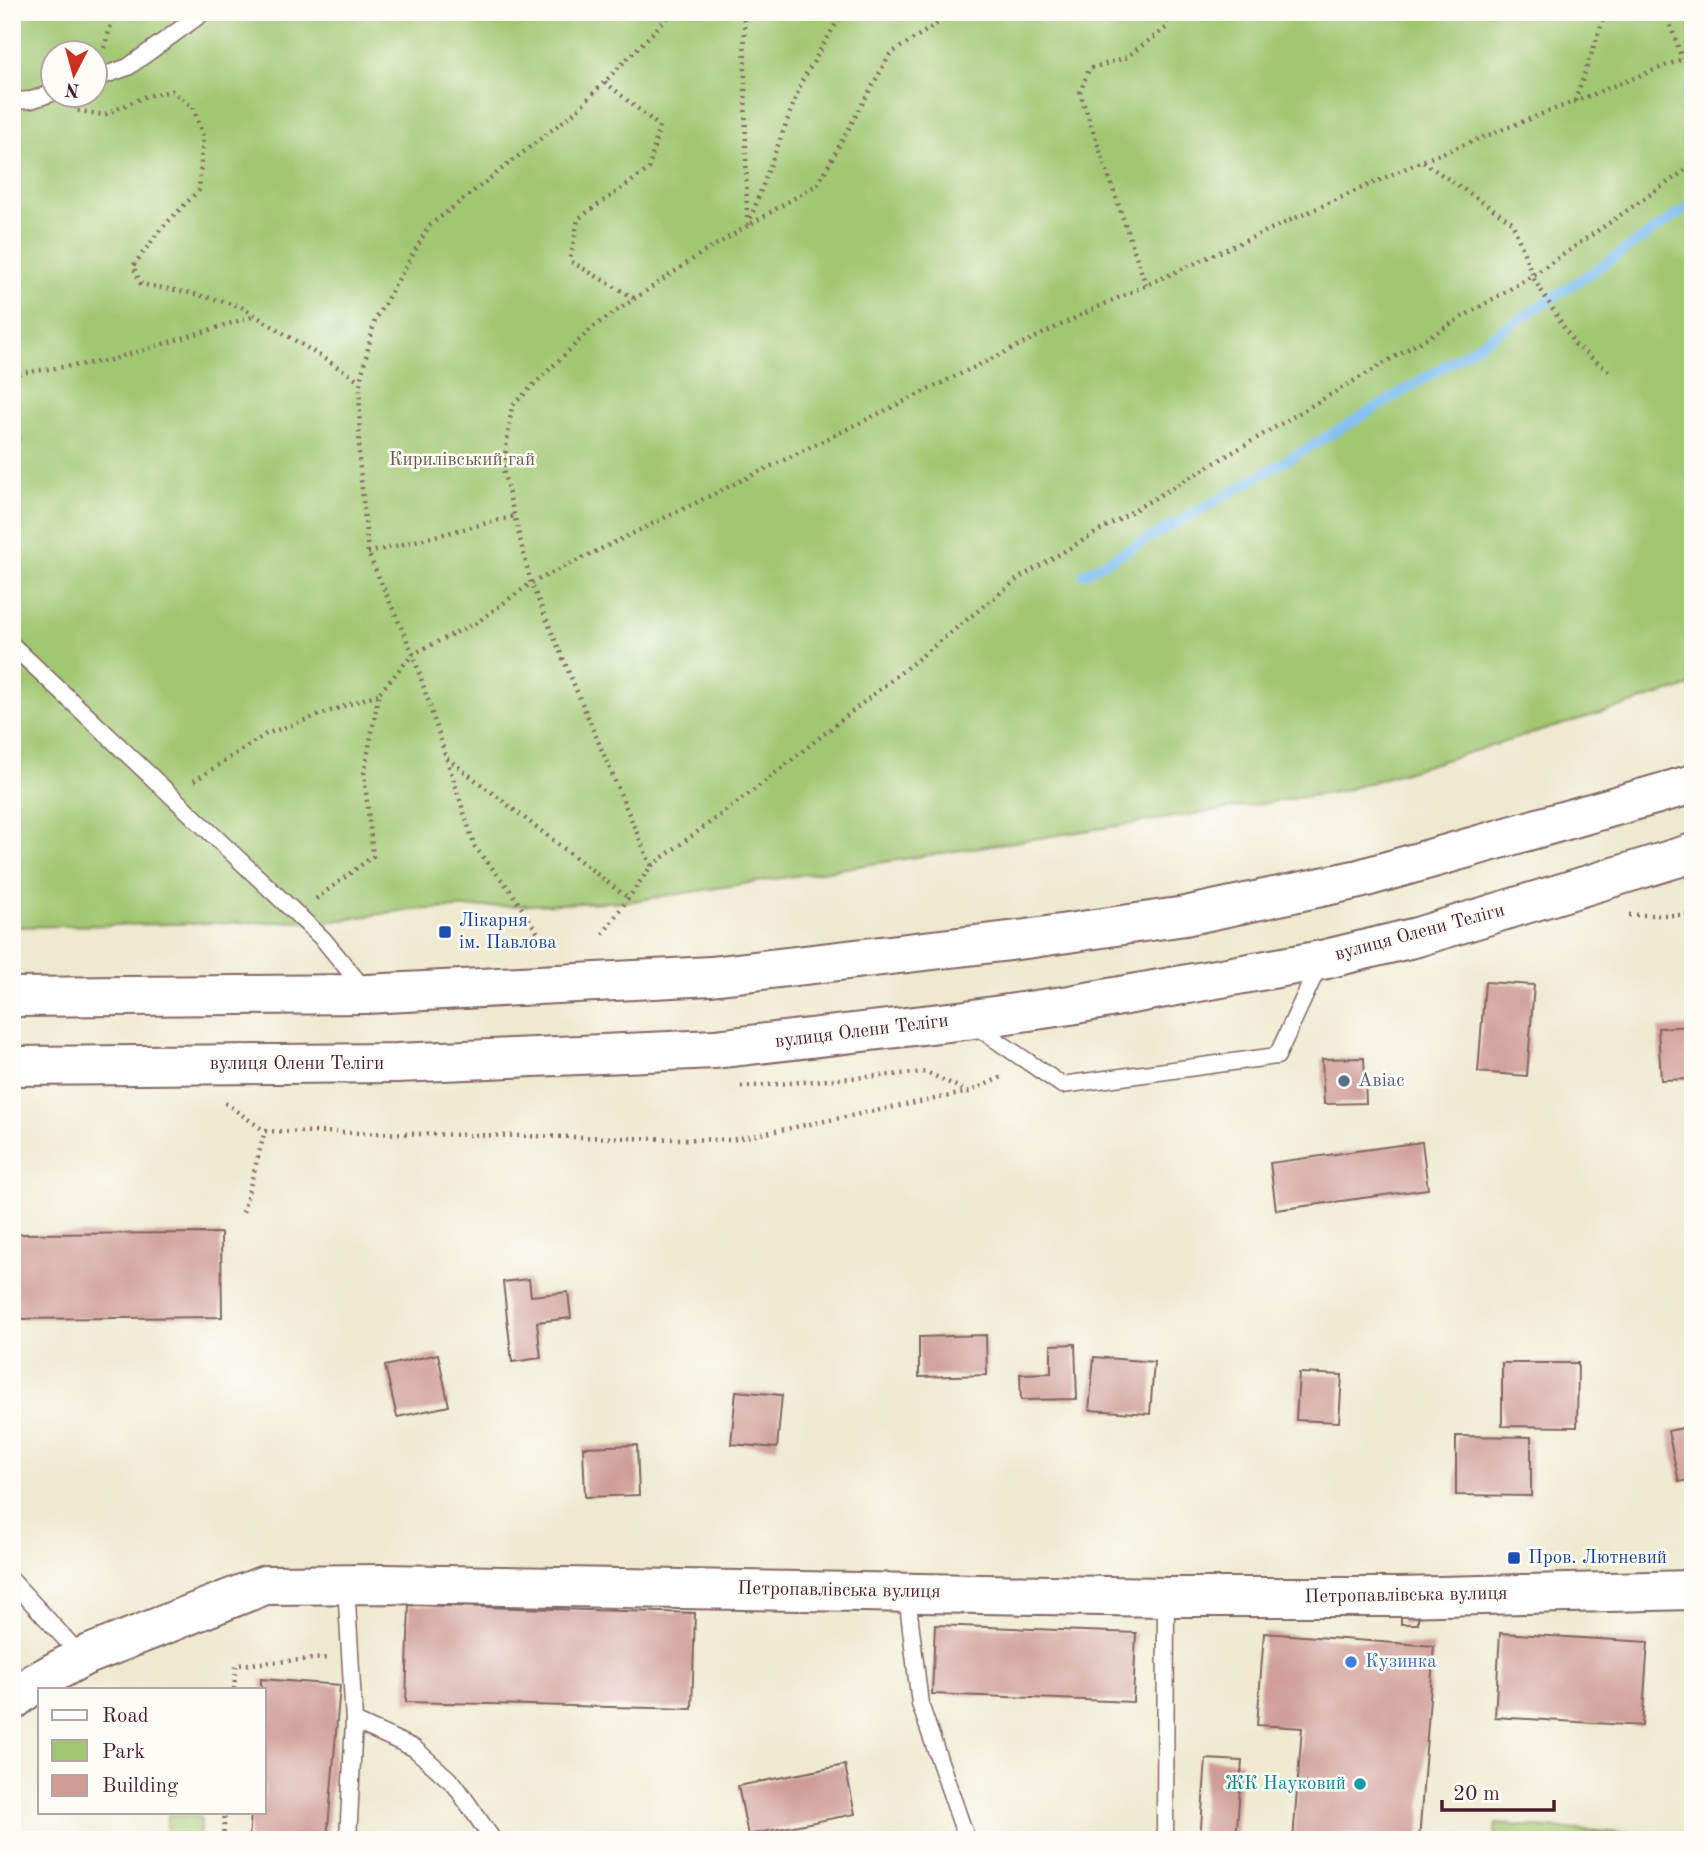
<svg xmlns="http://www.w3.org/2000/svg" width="1705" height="1852" viewBox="0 0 1705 1852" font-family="'Old Standard TT',serif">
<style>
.green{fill:#a1c772;stroke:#76734e;stroke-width:2;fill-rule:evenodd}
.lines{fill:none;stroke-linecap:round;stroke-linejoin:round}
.stream{stroke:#7dbdf1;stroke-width:10}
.building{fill:#cf9d96}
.lane-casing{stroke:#836664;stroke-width:19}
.secondary-casing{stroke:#836664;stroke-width:42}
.primary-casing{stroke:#836664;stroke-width:42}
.path{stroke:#836664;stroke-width:4.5;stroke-dasharray:2 5;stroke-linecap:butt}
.lane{stroke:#fff;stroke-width:16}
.secondary{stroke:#fff;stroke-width:38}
.primary{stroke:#fff;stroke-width:38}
.transit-dot{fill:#1a4fb4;stroke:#fdfcf7;stroke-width:2.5}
.service-dot{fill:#5c6f8a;stroke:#fdfcf7;stroke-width:2.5}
.shop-dot{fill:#3f7fe0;stroke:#fdfcf7;stroke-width:2.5}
.culture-dot{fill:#0f9aa8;stroke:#fdfcf7;stroke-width:2.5}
.labels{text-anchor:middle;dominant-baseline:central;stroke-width:5;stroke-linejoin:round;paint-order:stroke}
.park-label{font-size:19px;fill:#685a44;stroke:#fdfcf7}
.transit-label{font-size:19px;fill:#164399;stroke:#fdfcf7;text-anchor:start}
.street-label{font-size:19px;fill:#4a1f2b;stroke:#fdfcf7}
.service-label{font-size:19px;fill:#4e5e75;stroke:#fdfcf7;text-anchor:start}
.shop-label{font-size:19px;fill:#366cbe;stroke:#fdfcf7;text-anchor:start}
.culture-label{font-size:19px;fill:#0d838f;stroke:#fdfcf7;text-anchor:end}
</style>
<rect width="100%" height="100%" fill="#fdfcf7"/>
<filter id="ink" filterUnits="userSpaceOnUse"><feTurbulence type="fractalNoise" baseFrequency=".0143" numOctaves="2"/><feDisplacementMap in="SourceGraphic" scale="14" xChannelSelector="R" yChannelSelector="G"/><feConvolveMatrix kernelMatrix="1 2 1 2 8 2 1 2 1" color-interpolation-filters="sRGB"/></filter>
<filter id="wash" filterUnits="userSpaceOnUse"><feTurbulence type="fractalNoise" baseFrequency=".00686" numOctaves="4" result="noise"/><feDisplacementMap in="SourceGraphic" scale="28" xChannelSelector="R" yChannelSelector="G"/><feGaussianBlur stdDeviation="1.57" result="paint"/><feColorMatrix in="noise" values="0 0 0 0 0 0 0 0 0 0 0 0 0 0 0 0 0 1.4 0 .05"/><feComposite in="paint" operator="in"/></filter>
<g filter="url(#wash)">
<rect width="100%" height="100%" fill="#eee9cf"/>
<g class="green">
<path d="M12,12H1693V685L1342,791L633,901L406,910L334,921L12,927ZM52,52H94V94H52Z"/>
<polygon points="168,1815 201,1818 199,1840 166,1840"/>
<polygon points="1496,1824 1635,1834 1635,1840 1494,1840"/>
</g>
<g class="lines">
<path class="stream" d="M1084,574C1292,461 1498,339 1693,204"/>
</g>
<g id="blocks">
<g class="building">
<polygon points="12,433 20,434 14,473 12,473"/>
<polygon points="1485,982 1534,985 1527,1076 1478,1072"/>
<polygon points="1693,1026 1693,1079 1661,1080 1658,1028"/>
<polygon points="1364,1058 1366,1103 1324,1104 1322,1059"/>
<polygon points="1422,1142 1428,1189 1276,1210 1270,1163"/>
<polygon points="221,1233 222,1317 12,1319 12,1234"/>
<polygon points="529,1279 531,1296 568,1292 571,1318 537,1322 541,1358 512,1362 503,1282"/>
<polygon points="986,1335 987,1375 919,1377 919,1337"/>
<polygon points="1075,1344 1077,1399 1021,1400 1020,1374 1051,1373 1051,1345"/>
<polygon points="438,1354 449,1406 397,1417 385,1366"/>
<polygon points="1094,1357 1154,1362 1150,1414 1089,1410"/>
<polygon points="1502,1363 1578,1363 1577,1427 1502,1426"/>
<polygon points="1299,1373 1342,1375 1339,1422 1296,1420"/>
<polygon points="736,1391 782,1395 777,1448 731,1444"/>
<polygon points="1693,1426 1693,1479 1679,1482 1668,1431"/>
<polygon points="1456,1436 1531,1437 1531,1496 1456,1495"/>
<polygon points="637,1445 639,1495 585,1497 583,1447"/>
<polygon points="409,1605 695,1613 692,1709 406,1702"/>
<rect x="1401" y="1612" width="17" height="12"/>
<polygon points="935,1625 1136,1633 1133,1702 932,1694"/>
<polygon points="1264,1633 1434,1646 1419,1840 1293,1840 1302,1728 1257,1725"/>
<polygon points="1500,1633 1648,1642 1642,1726 1495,1717"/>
<polygon points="261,1679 340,1685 327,1840 249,1840 251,1812 264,1812 264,1689 261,1689"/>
<polygon points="1206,1759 1242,1761 1236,1840 1200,1840"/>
<polygon points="845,1765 855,1814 748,1835 738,1786"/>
<polygon points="12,1836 41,1838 40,1840 12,1840"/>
</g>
</g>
</g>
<g filter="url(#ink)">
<use href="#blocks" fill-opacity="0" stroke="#836664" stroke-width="2"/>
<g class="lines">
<g class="lane-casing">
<g id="lane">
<polyline points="94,79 128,67 204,12"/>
<polyline points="12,101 31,100 52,93"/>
<polyline points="12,645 323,939 364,989"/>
<polyline points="974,1025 1062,1085 1277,1056 1320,963"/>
<polyline points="12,1581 82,1657"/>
<polyline points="346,1584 354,1721 348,1840"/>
<polyline points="908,1591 908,1604 920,1704 967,1840"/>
<polyline points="354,1721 414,1748 455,1785 493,1840"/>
<polyline points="1165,1840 1166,1597"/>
</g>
</g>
<g class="secondary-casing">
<polyline id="secondary" points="12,1701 35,1683 82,1657 265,1585 383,1584 1166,1597 1398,1597 1693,1590"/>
</g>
<g class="primary-casing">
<g id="primary">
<polyline points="12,997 367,994 711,976 1026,939 1185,916 1359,879 1693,784"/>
<polyline points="12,1066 397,1063 715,1049 966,1020 1070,1005 1322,960 1417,937 1693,853"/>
</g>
</g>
<g class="path">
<polyline points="744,12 747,222"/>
<polyline points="1666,12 1682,59"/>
<polyline points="104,48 115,12"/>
<polyline points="605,82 659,126 649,169 578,219 570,261 634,298"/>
<polyline points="1575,101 1606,12"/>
<polyline points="75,107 74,110 104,115 146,96 172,91 193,107 203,136 199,190 160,230 133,266 141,284 191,293 240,306 360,381"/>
<polyline points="1423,162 1512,222 1534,279 1575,345 1610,372"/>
<polyline points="748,225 802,81 843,12"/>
<polyline points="1146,285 1080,93 1089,69 1125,58 1166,28 1169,12"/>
<polyline points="12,374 107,361 255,316"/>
<polyline points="368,553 515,516"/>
<polyline points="447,758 628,898"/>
<polyline points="194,781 266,734 378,694"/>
<polyline points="651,866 531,583 503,470 512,406 593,327 702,253 818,184 890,54 955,12"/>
<polyline points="316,899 373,856 364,774 379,693 413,654 479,621 531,583 1102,305 1422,161 1693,55"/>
<polyline points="1629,915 1693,915"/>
<polyline points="603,934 651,866 754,790 1019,578 1532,276 1693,165"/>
<polyline points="541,938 510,890 475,847 413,654 368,553 359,458 360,381 375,320 429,226 576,111 673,12"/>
<polyline points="741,1087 926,1072 969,1092"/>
<polyline points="225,1103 265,1131"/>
<polyline points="243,1212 265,1131 731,1140 969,1092 1002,1077"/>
<polyline points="234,1689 236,1665 326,1658"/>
<polyline points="223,1840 225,1812"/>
</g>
<use href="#lane" class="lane"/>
<use href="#secondary" class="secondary"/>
<use href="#primary" class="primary"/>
</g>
</g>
<g class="transit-dot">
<rect x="438" y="925" width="14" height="14" rx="3.5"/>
<rect x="1507" y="1551" width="14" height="14" rx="3.5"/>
</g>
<circle class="service-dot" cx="1344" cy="1081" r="7"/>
<circle class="shop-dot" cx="1351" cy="1662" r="7"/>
<circle class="culture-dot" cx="1360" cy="1784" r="7"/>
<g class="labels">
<g class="park-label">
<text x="462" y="460">Кирилівський гай</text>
</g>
<g class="transit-label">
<text x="459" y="921">Лікарня<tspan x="459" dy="22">ім. Павлова</tspan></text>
<text x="1528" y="1558">Пров. Лютневий</text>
</g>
<g class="street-label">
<text transform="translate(1420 933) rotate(-15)">вулиця Олени Теліги</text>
<text transform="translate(862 1032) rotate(-7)">вулиця Олени Теліги</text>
<text x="297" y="1064">вулиця Олени Теліги</text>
<text transform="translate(839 1591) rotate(1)">Петропавлівська вулиця</text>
<text transform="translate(1406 1596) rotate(-1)">Петропавлівська вулиця</text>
</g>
<g class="service-label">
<text x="1358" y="1081">Авіас</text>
</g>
<g class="shop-label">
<text x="1365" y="1662">Кузинка</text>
</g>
<g class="culture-label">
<text x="1346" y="1784">ЖК Науковий</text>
</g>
</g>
<rect width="1705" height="1852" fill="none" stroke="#fdfcf7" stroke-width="42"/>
<rect x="38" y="1688" width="228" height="126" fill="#fdfcf7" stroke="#b5a4a5" stroke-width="2"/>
<rect x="52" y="1710" width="35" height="10" fill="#ffffff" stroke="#b5a4a5" stroke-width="2"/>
<text x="102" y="1722" font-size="21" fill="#4a1f2b">Road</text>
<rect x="52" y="1740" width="35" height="21" fill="#a1c772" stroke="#b5a4a5" stroke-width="2"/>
<text x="102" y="1758" font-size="21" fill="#4a1f2b">Park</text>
<rect x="52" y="1775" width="35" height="21" fill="#cf9d96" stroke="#b5a4a5" stroke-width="2"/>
<text x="102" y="1792" font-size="21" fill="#4a1f2b">Building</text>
<g transform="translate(74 74) rotate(186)"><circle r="33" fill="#fdfcf7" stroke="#b5a4a5" stroke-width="2"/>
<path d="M0-5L12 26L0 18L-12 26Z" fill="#c8321e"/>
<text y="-10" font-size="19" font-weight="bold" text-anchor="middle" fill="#4a1f2b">N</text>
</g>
<path d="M1442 1800v10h112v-10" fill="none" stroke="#4a1f2b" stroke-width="3.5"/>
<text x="1453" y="1800" font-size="21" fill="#4a1f2b" stroke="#fdfcf7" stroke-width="5" paint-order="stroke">20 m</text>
</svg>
